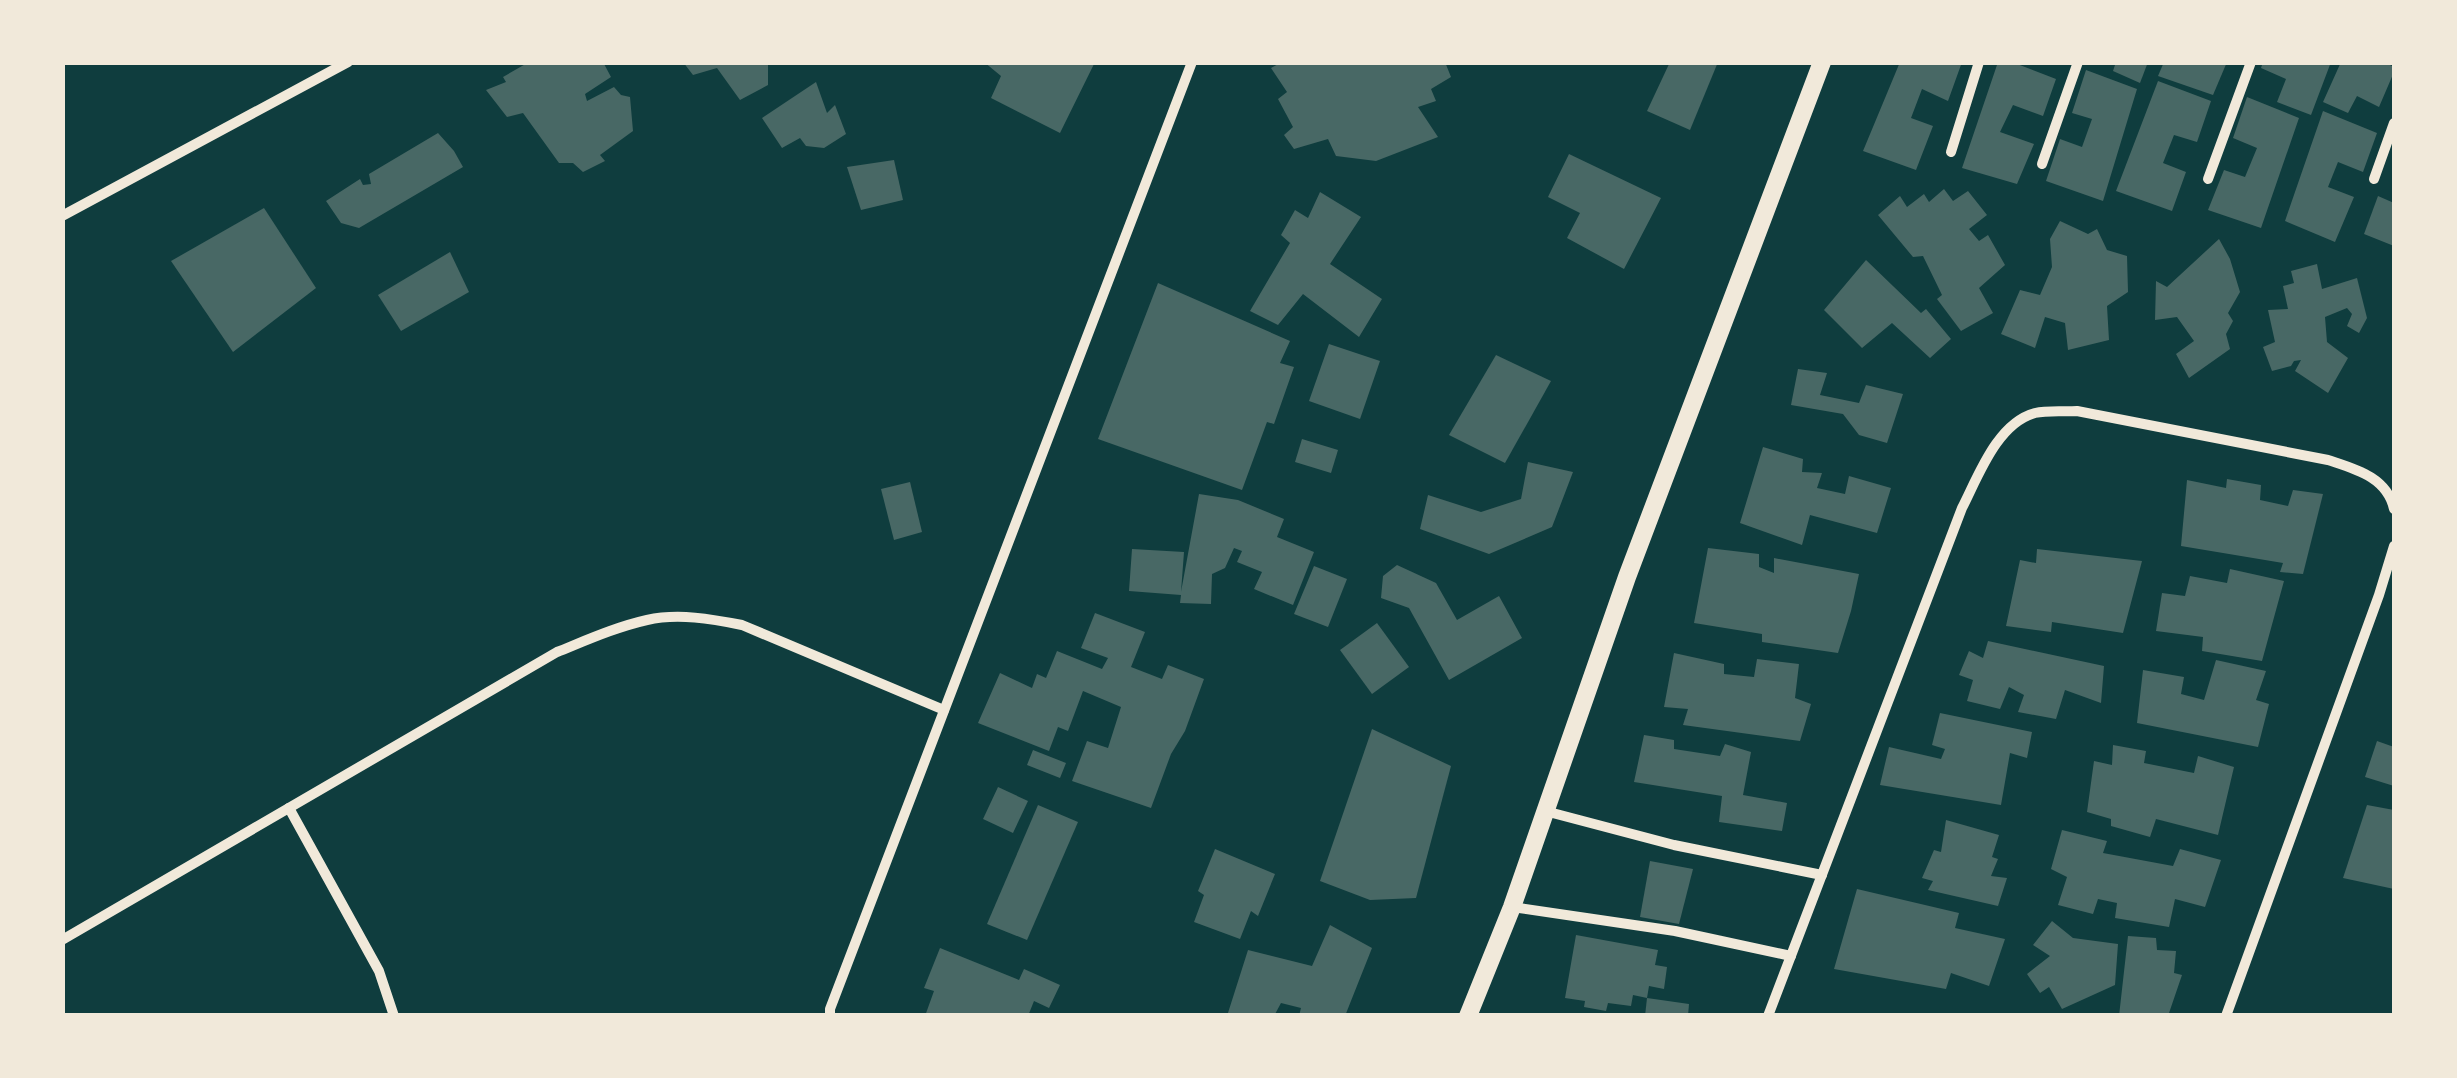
<svg xmlns="http://www.w3.org/2000/svg" width="2457" height="1078" viewBox="0 0 2457 1078" font-family="'DM Sans',sans-serif">
<style>
.building{fill:#486865}
.lines{fill:none;stroke-linecap:round;stroke-linejoin:round}
.minor{stroke:#f1e9da;stroke-width:10}
.tertiary{stroke:#f1e9da;stroke-width:18}
</style>
<rect width="100%" height="100%" fill="#0f3d3e"/>
<g class="building">
<polygon points="529,62 603,62 611,77 585,94 587,101 614,87 621,95 630,97 633,131 600,155 605,161 583,172 573,163 559,163 523,113 507,117 486,90 506,82 503,77"/>
<polygon points="683,62 768,62 768,85 740,100 717,68 693,75"/>
<polygon points="984,62 1095,62 1060,133 991,98 1001,76"/>
<polygon points="1282,62 1445,62 1451,77 1431,89 1436,101 1418,107 1438,137 1376,161 1336,156 1328,139 1294,149 1284,135 1293,127 1278,99 1287,92 1271,68"/>
<polygon points="1670,62 1718,62 1690,130 1647,111"/>
<polygon points="1900,62 1962,62 1948,101 1922,89 1911,118 1933,126 1916,170 1863,151"/>
<polygon points="1998,62 2012,62 2056,79 2043,116 2013,105 2000,132 2034,144 2017,184 1962,168"/>
<polygon points="2116,62 2148,62 2140,83 2113,71"/>
<polygon points="2164,62 2227,62 2213,95 2158,76"/>
<polygon points="2263,62 2331,62 2311,115 2277,102 2286,79 2261,68"/>
<polygon points="2341,62 2384,62 2394,67 2394,72 2379,107 2357,96 2348,113 2323,102"/>
<polygon points="2086,70 2137,89 2103,201 2046,181 2060,139 2082,147 2092,119 2072,113"/>
<polygon points="2158,81 2211,101 2197,142 2174,135 2163,163 2186,172 2172,211 2116,191"/>
<polygon points="816,82 827,113 835,105 846,134 824,148 806,146 800,138 782,148 762,118"/>
<polygon points="2247,97 2299,118 2261,228 2208,210 2224,170 2245,177 2257,148 2233,138"/>
<polygon points="2323,111 2377,133 2363,172 2338,162 2328,187 2354,197 2335,242 2285,221"/>
<polygon points="438,133 454,151 463,167 359,228 341,223 326,201 360,179 363,185 371,184 369,174"/>
<polygon points="1569,154 1661,198 1624,269 1567,238 1580,213 1548,197"/>
<polygon points="894,160 903,200 861,210 847,167"/>
<polygon points="1944,189 1953,201 1968,191 1987,215 1969,229 1979,241 1988,235 2005,265 1979,288 1993,313 1961,331 1937,299 1942,295 1923,256 1913,257 1878,215 1900,196 1907,207 1924,194 1929,202"/>
<polygon points="1320,192 1361,217 1330,264 1382,299 1359,337 1303,294 1278,325 1250,311 1290,243 1281,235 1295,210 1308,218"/>
<polygon points="2378,196 2394,203 2394,246 2364,234"/>
<polygon points="264,208 316,288 233,352 171,261"/>
<polygon points="2060,221 2088,234 2097,229 2107,250 2127,256 2128,292 2107,306 2109,340 2068,350 2065,323 2045,317 2035,348 2001,334 2020,290 2040,295 2052,267 2050,239"/>
<polygon points="2219,239 2230,259 2240,292 2228,313 2233,321 2226,334 2230,349 2189,378 2176,354 2194,341 2177,317 2155,320 2156,281 2167,287"/>
<polygon points="450,252 469,292 401,331 378,295"/>
<polygon points="1866,260 1921,313 1926,309 1951,339 1930,358 1892,323 1862,348 1824,310"/>
<polygon points="2317,264 2322,289 2357,278 2367,318 2359,333 2347,326 2352,314 2347,308 2325,317 2327,342 2348,358 2328,393 2295,371 2301,360 2294,361 2291,366 2272,371 2263,347 2275,342 2268,310 2288,309 2283,286 2294,283 2291,271"/>
<polygon points="1158,283 1290,341 1280,363 1294,367 1274,424 1267,422 1242,490 1098,439"/>
<polygon points="1329,344 1380,361 1360,419 1309,401"/>
<polygon points="1496,355 1551,381 1505,463 1449,435"/>
<polygon points="1798,369 1827,373 1820,395 1859,403 1866,385 1903,394 1887,443 1859,435 1843,414 1791,405"/>
<polygon points="1302,439 1338,450 1331,473 1295,462"/>
<polygon points="1763,447 1803,459 1802,472 1822,473 1817,488 1845,494 1849,476 1891,488 1877,533 1810,515 1802,545 1740,523"/>
<polygon points="1528,462 1573,472 1552,527 1489,554 1420,529 1428,495 1481,512 1521,499"/>
<polygon points="2227,479 2261,485 2260,500 2288,506 2293,490 2323,494 2303,574 2280,572 2283,563 2181,546 2187,480 2226,488"/>
<polygon points="910,482 922,532 894,540 881,489"/>
<polygon points="1199,494 1238,500 1284,519 1277,537 1314,552 1293,605 1254,589 1262,572 1237,562 1242,551 1234,548 1225,568 1212,574 1211,604 1180,603 1181,595 1129,591 1132,549 1184,552 1181,592"/>
<polygon points="1708,548 1759,554 1759,567 1774,573 1774,558 1859,574 1851,611 1838,653 1762,642 1762,634 1694,623"/>
<polygon points="2037,549 2142,561 2123,633 2052,622 2051,632 2006,626 2020,560 2036,563"/>
<polygon points="1397,565 1436,583 1457,620 1499,596 1522,638 1449,680 1409,608 1381,598 1383,576"/>
<polygon points="1314,566 1347,579 1328,627 1294,614"/>
<polygon points="2230,569 2284,581 2262,661 2202,651 2203,637 2156,631 2162,593 2185,596 2190,576 2227,583"/>
<polygon points="1095,613 1145,632 1131,667 1162,679 1168,665 1204,679 1185,731 1171,754 1151,808 1072,781 1087,741 1108,748 1121,707 1083,691 1068,731 1058,727 1049,751 978,723 1000,673 1032,688 1037,674 1046,678 1057,651 1102,669 1108,658 1081,648"/>
<polygon points="1377,623 1409,667 1372,694 1340,650"/>
<polygon points="1988,641 2104,666 2101,703 2065,690 2056,719 2018,712 2024,695 2009,687 2000,709 1967,701 1973,680 1959,675 1969,651 1983,658"/>
<polygon points="1674,653 1724,664 1724,674 1754,677 1757,659 1799,664 1795,698 1811,704 1800,741 1683,725 1688,709 1664,707"/>
<polygon points="2216,660 2266,671 2256,700 2269,704 2258,747 2137,723 2143,670 2184,677 2181,694 2204,700"/>
<polygon points="1940,713 2032,732 2027,758 2010,753 2001,805 1880,785 1889,747 1941,759 1945,749 1932,745"/>
<polygon points="1372,729 1451,766 1416,898 1370,900 1320,881"/>
<polygon points="1644,735 1674,740 1674,749 1720,756 1725,744 1751,752 1743,795 1787,803 1782,831 1719,822 1722,796 1634,782"/>
<polygon points="2377,741 2394,747 2394,786 2365,777"/>
<polygon points="2113,745 2146,751 2144,763 2194,773 2198,756 2234,767 2218,835 2156,819 2150,837 2111,826 2111,819 2087,812 2094,761 2112,765"/>
<polygon points="1033,750 1066,763 1060,778 1027,765"/>
<polygon points="998,787 1028,801 1013,833 983,819"/>
<polygon points="1038,805 1078,822 1027,940 987,924"/>
<polygon points="2367,805 2394,810 2394,889 2343,878"/>
<polygon points="1946,820 1999,835 1992,857 1998,859 1991,876 2007,878 1998,906 1928,890 1933,881 1922,878 1934,850 1941,852"/>
<polygon points="2062,830 2107,841 2103,853 2173,866 2180,849 2221,860 2205,907 2175,899 2169,927 2115,918 2117,903 2098,899 2093,914 2058,905 2067,877 2051,869"/>
<polygon points="1215,849 1275,874 1258,916 1251,911 1240,939 1194,922 1204,895 1198,891"/>
<polygon points="1650,861 1693,869 1679,924 1640,917"/>
<polygon points="1857,889 1959,913 1955,928 2005,939 1989,986 1951,973 1946,989 1834,969"/>
<polygon points="2052,921 2073,938 2118,944 2115,985 2062,1009 2049,987 2040,993 2027,974 2050,956 2033,945"/>
<polygon points="1330,925 1372,948 1345,1016 1299,1016 1301,1008 1281,1003 1274,1016 1227,1016 1248,950 1312,966"/>
<polygon points="1576,935 1658,950 1655,965 1667,967 1664,989 1649,986 1647,998 1633,995 1631,1006 1608,1003 1606,1011 1584,1007 1585,1001 1565,998"/>
<polygon points="2128,936 2156,938 2157,950 2176,951 2174,973 2182,975 2168,1016 2119,1016"/>
<polygon points="940,948 1019,980 1024,969 1060,985 1049,1008 1034,1001 1028,1016 925,1016 934,991 924,988"/>
<polygon points="1647,998 1689,1004 1688,1016 1645,1016"/>
</g>
<g class="lines">
<g class="minor">
<polyline points="1951,152 1979,62"/>
<polyline points="2042,164 2078,62"/>
<polyline points="2208,179 2251,62"/>
<polyline points="2374,179 2394,123"/>
<polyline points="62,216 348,62"/>
<polyline points="289,808 379,971 394,1016"/>
<polyline points="1545,811 1674,845 1822,875"/>
<polyline points="1512,907 1675,931 1791,956"/>
<path d="M62,940L557,652C587,640 616,627 647,620C678,613 712,619 742,625L944,710"/>
<polyline points="830,1016 830,1009 1192,62"/>
<path d="M1768,1016L1962,508C1978,477 1997,423 2035,413C2048,410 2064,412 2077,411L2328,460C2355,469 2387,477 2394,509"/>
<polyline points="2226,1016 2379,595 2394,546"/>
</g>
<polyline class="tertiary" points="1468,1016 1512,907 1627,577 1822,62"/>
</g>
<rect width="2457" height="1078" fill="none" stroke="#f1e9da" stroke-width="130"/>
</svg>
